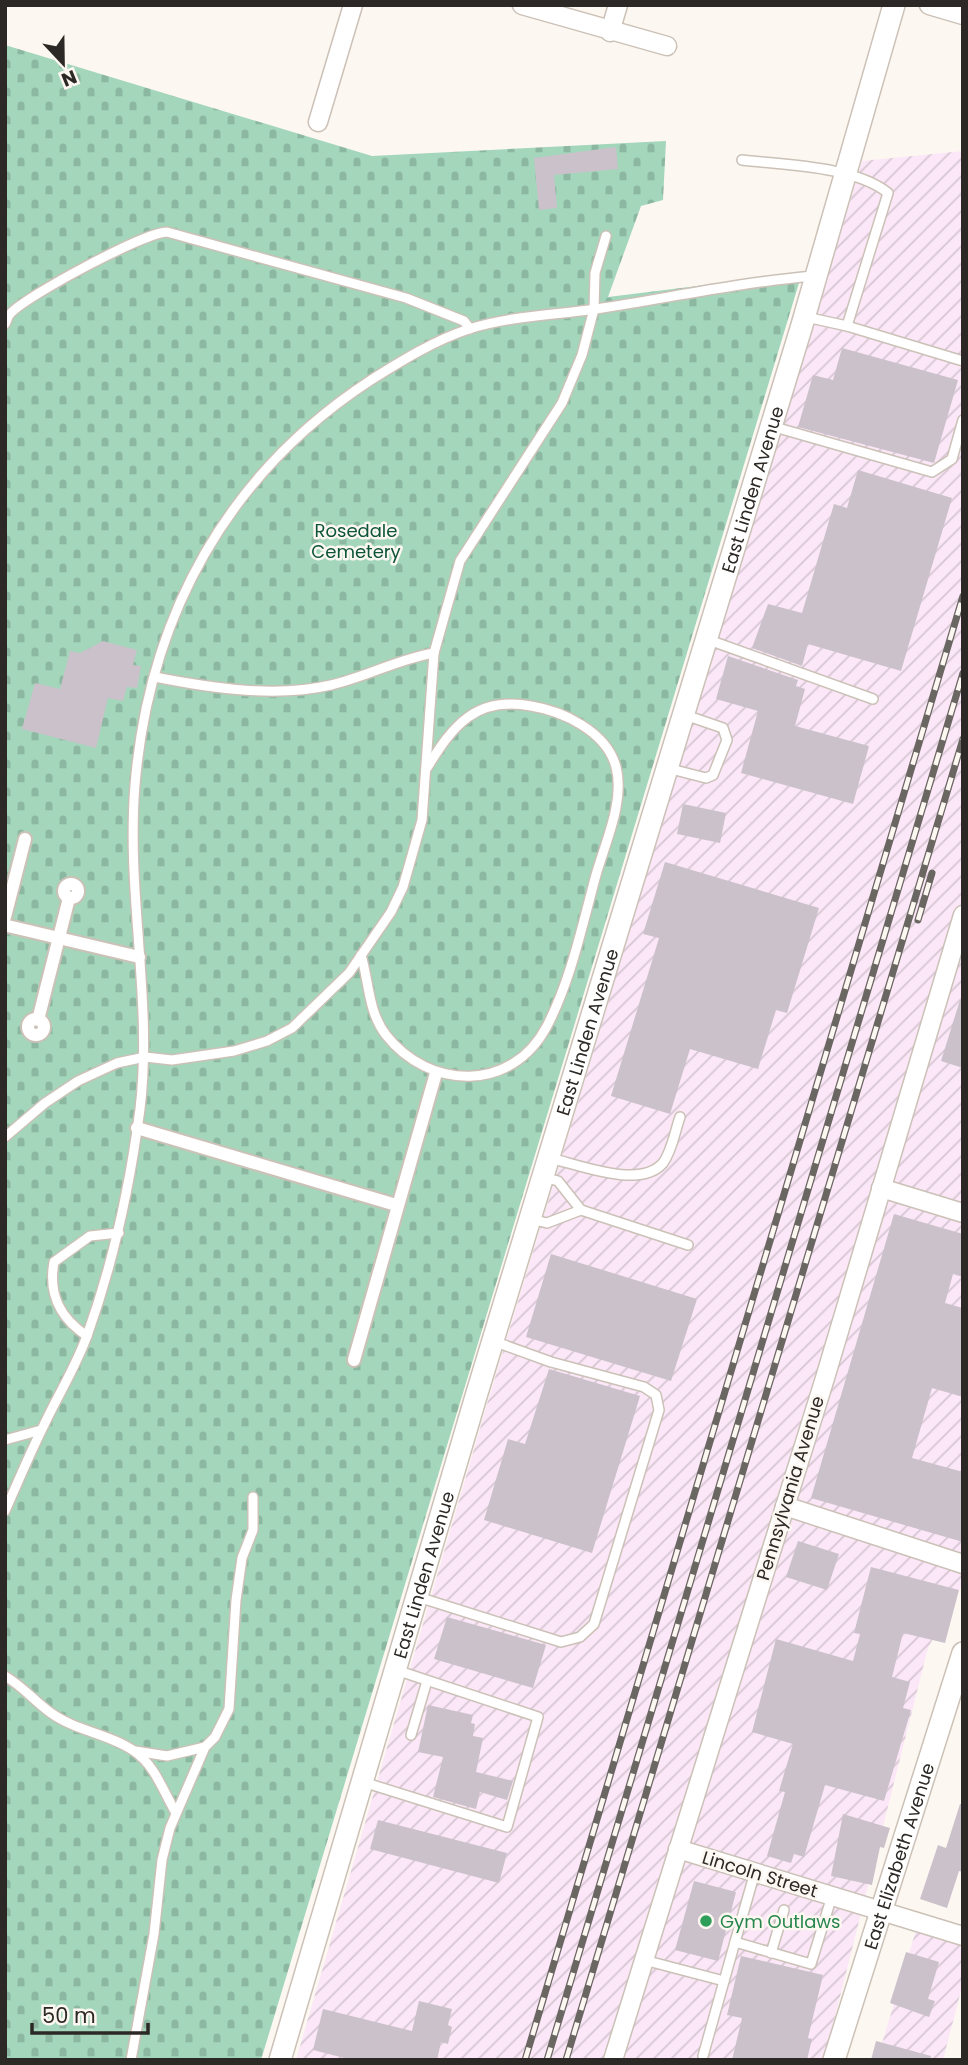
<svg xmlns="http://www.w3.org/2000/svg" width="968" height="2065" viewBox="0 0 968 2065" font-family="Poppins,sans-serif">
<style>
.industrial{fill:url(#industrial-furrows)}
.cemetery{fill:url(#cemetery-stones)}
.building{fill:#cbc1ca}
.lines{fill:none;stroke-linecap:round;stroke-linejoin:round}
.service-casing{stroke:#cbc1b7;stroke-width:12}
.pedestrian-casing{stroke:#cbc1b7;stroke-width:16}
.minor-casing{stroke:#cbc1b7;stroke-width:21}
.tertiary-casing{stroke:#cbc1b7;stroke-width:24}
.service{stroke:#fff;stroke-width:9}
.pedestrian{stroke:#fff;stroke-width:12}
.minor{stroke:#fff;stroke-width:18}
.tertiary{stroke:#fff;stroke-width:21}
.rail-casing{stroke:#6a6662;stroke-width:7}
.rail{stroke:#fdf7f1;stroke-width:4.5;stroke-dasharray:13;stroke-linecap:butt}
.leisure-dot{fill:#2e9e5b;stroke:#fdf7f1;stroke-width:2.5}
.labels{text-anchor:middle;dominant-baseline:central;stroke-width:5;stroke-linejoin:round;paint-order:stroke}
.street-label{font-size:18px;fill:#2c2825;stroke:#fdf7f1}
.park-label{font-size:18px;fill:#0c553a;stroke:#fdf7f1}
.leisure-label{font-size:18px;fill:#27864d;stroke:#fdf7f1;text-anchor:start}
</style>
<defs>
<pattern id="industrial-furrows" width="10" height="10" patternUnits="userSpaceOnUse" patternTransform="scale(1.75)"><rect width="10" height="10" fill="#fbe7f7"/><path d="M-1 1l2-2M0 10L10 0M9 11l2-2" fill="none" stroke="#d7c6d4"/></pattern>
<pattern id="cemetery-stones" width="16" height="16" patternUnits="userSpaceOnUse" patternTransform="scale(1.75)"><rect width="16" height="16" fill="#a3d6bb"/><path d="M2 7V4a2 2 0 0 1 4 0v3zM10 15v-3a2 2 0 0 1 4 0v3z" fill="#8cb8a1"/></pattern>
</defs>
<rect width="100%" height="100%" fill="#fdf7f1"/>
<g class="industrial">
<polygon points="963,151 963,1583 928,1648 824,2060 296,2060 488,1401 862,161"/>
<polygon points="917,1927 963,1941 963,1983 943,2060 877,2060"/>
</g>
<polygon class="cemetery" points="5,45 372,156 666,141 663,200 641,206 608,297 802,273 261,2060 5,2060"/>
<g class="building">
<polygon points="616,147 618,169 554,175 557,208 539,210 534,158"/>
<polygon points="842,348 958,380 934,463 798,427 813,375 833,380"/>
<polygon points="858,470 952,498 901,671 808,644 802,666 752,648 768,604 802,613 834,504 847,508"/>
<polygon points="103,641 137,650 133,665 141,666 137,688 127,687 123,701 108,698 96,748 22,729 35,683 60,689 70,651 80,653"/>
<polygon points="728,656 798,680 796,686 805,689 795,726 869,746 853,804 741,773 758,711 716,699"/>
<polygon points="683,804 726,813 720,843 677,834"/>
<polygon points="665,862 819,908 787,1013 776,1010 758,1069 690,1049 670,1114 611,1096 659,938 643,934"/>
<polygon points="960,1000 963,1001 963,1068 941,1061"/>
<polygon points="894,1214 963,1234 963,1277 953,1274 945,1303 963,1308 963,1397 932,1388 912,1458 963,1472 963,1542 811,1498"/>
<polygon points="551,1254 697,1299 671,1381 526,1337"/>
<polygon points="549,1369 640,1396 592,1553 484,1520 508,1439 525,1444"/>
<polygon points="798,1541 839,1554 827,1590 786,1577"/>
<polygon points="871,1567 959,1590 945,1643 903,1633 892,1677 910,1682 903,1708 911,1710 884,1801 825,1785 804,1857 794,1854 791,1863 767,1856 785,1792 779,1791 793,1744 752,1732 776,1639 853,1661 860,1634 854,1633"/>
<polygon points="447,1617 546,1645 533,1688 434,1659"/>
<polygon points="428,1705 473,1715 471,1723 475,1724 473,1736 483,1738 476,1772 513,1781 507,1800 480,1792 476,1809 433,1797 443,1757 418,1752"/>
<polygon points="960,1804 963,1804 963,1872 959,1871 947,1908 920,1899 938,1845 946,1848"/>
<polygon points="843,1814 890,1828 884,1848 880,1847 872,1885 831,1876"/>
<polygon points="378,1820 507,1853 499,1883 370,1849"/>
<polygon points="694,1881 736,1892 718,1961 675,1950"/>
<polygon points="906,1952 939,1962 928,1999 935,2001 929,2017 890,2003"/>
<polygon points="741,1956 823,1975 808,2038 812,2039 807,2060 732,2060 742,2018 727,2015"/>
<polygon points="419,2001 452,2009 448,2025 452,2027 448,2044 441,2042 437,2060 352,2060 313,2050 323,2009 412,2031"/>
<polygon points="876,2041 931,2056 930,2060 871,2060"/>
</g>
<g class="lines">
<g class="service-casing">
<g id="service">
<path d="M742,160C784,165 855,166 888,193L847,326"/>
<polyline points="806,317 847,326 963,361"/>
<path d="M5,324C7,321 7,317 10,314C24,297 145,232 167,232L406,298L464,321L470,329"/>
<polyline points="771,426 932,472 952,459 963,420"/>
<polyline points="706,639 873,699"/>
<path d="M155,677C210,688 276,698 331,685C366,677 398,659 434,653"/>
<polyline points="667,768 706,778 713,775 727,740 723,728 685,715"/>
<path d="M361,955C369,981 368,1012 386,1035C429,1090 512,1093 547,1026C571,980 582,926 596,875C605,843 625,801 616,767C607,732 563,711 531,706C476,696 453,725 427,768"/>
<polyline points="5,1137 45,1103 78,1081 117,1063 145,1057 172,1060 234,1051 267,1041 292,1028 349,973 391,912 403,887 422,820 434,653 460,561 562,403 582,355 594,309 595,273 606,236"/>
<path d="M549,1158C578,1164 640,1190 663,1163C672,1151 675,1131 680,1117"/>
<polyline points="581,1210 688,1245"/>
<polyline points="531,1219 547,1223 581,1210 558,1181 543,1177"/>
<path d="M87,1336C60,1318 48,1295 54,1262L90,1236L119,1233"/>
<polyline points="5,1440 41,1430"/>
<path d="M5,1511C18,1482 30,1453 44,1425C58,1395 77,1365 88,1333C114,1260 130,1185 140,1109C153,1001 126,894 135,785C149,616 228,473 371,380C401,361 435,340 469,329C510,316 554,315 596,309C669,298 741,282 815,276"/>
<polyline points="418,1597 561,1642 580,1637 594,1624 659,1410 656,1395 644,1387 551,1362 493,1341"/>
<path d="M5,1676C25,1688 34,1701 51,1713C76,1731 110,1734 134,1751C155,1765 164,1793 176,1813"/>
<polyline points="411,1735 427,1681"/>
<polyline points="135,1751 167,1756 205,1747"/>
<polyline points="363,1782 507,1827 538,1717 396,1670"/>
<polyline points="735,1942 755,1872"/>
<polyline points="771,1953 784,1910"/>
<polyline points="644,1960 724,1981"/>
<polyline points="703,2056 735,1942 811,1964 832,1896"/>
<polyline points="131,2060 154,1934 162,1860 170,1828 205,1747 215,1737 229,1709 236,1600 242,1558 253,1530 253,1497"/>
</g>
</g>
<g class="pedestrian-casing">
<g id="pedestrian">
<circle cx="71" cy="891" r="7"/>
<polyline points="5,917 25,839"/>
<polyline points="8,926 139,957"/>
<circle cx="36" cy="1027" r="8"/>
<polyline points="38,1020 69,898"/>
<polyline points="137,1128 396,1205"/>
<polyline points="354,1360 436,1073"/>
</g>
</g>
<g class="minor-casing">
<g id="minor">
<polyline points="522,5 667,46"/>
<polyline points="929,5 963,15"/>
<polyline points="610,32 618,5"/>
<polyline points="318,122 353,5"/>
<polyline points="881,1188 963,1213"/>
<polyline points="785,1506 963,1564"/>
<polyline points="678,1849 963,1936"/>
<polyline points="613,2060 825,1378 963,915"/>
</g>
</g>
<g class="tertiary-casing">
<g id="tertiary">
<path id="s1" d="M280,2060L477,1393L802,325L894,5"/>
<path id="s2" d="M834,2060L963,1653"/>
</g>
</g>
<use href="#service" class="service"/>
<use href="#pedestrian" class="pedestrian"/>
<use href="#minor" class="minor"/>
<use href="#tertiary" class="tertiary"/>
<g class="rail-casing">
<g id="rail">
<polyline points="918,920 932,873"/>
<polyline points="525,2060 963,596"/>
<polyline points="547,2060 963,673"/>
<polyline points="566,2060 963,739"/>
</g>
</g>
<use href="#rail" class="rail"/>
</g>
<circle class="leisure-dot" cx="706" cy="1921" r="7"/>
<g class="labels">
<g class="street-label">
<text stroke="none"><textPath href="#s1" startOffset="1640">East Linden Avenue</textPath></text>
<text stroke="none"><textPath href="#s1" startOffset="1073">East Linden Avenue</textPath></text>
<text transform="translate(790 1488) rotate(-73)">Pennsylvania Avenue</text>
<text stroke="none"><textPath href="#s1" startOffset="506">East Linden Avenue</textPath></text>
<text stroke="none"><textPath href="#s2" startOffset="214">East Elizabeth Avenue</textPath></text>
<text transform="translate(760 1874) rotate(17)">Lincoln Street</text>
</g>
<g class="park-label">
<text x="356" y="530">Rosedale<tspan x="356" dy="21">Cemetery</tspan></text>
</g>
<g class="leisure-label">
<text x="720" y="1921">Gym Outlaws</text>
</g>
</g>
<rect width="968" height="2065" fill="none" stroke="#2c2825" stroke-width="14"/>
<g transform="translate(63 63) rotate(158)" stroke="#fdf7f1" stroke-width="5" paint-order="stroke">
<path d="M0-5L12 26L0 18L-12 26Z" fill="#2c2825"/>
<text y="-10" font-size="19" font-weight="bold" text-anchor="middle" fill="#2c2825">N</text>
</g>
<path d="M32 2023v10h116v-10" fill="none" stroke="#2c2825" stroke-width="3.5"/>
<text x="42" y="2023" font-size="21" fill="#2c2825" stroke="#fdf7f1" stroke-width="5" paint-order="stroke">50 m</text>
</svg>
